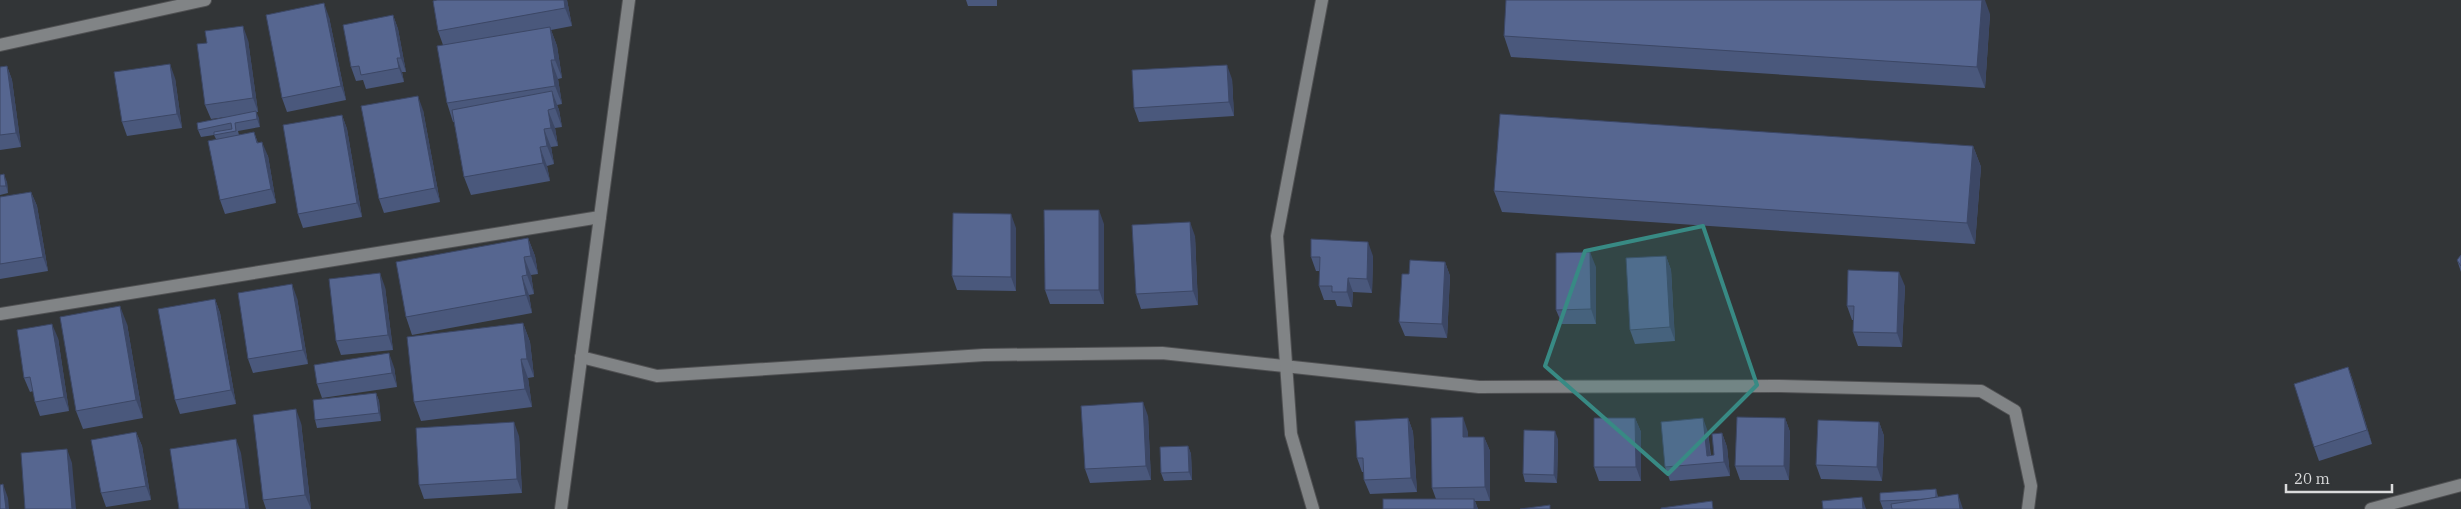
<svg xmlns="http://www.w3.org/2000/svg" width="2461" height="509" viewBox="0 0 2461 509" font-family="'IBM Plex Serif',serif">
<style>
.lines{fill:none;stroke-linecap:round;stroke-linejoin:round}
.minor-casing{stroke:#505153;stroke-width:14}
.tertiary-casing{stroke:#505153;stroke-width:14}
.minor{stroke:#818486;stroke-width:12}
.tertiary{stroke:#818486;stroke-width:12}
.wall{fill:#4a587c}
.shaded-wall{fill:#3c4765}
.building{fill:#566690;stroke:#3c4765}
.marked{fill:#388a84;fill-opacity:0.2;stroke:#388a84;stroke-width:4;stroke-linejoin:round}
</style>
<rect width="100%" height="100%" fill="#323537"/>
<g class="lines">
<g class="minor-casing">
<g id="minor">
<polyline points="0,45 205,0"/>
<polyline points="0,314 600,217"/>
<polyline points="581,357 657,376 984,355 1162,353 1479,387 1780,386 1981,391 2015,411 2031,486 2028,509"/>
<polyline points="2371,509 2461,485"/>
</g>
</g>
<g class="tertiary-casing">
<g id="tertiary">
<polyline points="561,509 629,0"/>
<polyline points="1313,509 1291,434 1277,236 1322,0"/>
</g>
</g>
<use href="#minor" class="minor"/>
<use href="#tertiary" class="tertiary"/>
</g>
<g class="wall">
<polygon points="437,0 567,0 572,26 551,30 557,46 562,78 558,79 562,104 557,105 559,110 562,127 555,128 558,146 551,147 554,164 547,166 550,181 471,195 464,177 454,122 453,122 447,103 443,45 438,31"/>
<polygon points="966,0 997,0 997,6 968,6"/>
<polygon points="1990,14 1985,88 1511,57 1504,36"/>
<polygon points="393,15 398,29 406,72 402,72 404,82 366,89 363,80 356,81 351,67"/>
<polygon points="329,17 346,100 287,112 282,98"/>
<polygon points="248,40 258,112 256,112 260,127 238,131 239,135 254,132 258,143 268,156 276,203 225,214 220,200 216,139 214,135 201,137 198,130 226,117 211,119 205,105"/>
<polygon points="7,66 12,80 21,147 0,150 0,67"/>
<polygon points="175,78 182,128 127,136 122,122"/>
<polygon points="1232,79 1234,116 1139,122 1134,108"/>
<polygon points="423,110 440,202 384,213 379,199"/>
<polygon points="342,115 347,129 362,217 303,228 298,214"/>
<polygon points="1973,146 1981,167 1975,244 1502,212 1494,191"/>
<polygon points="0,175 7,182 8,193 0,195"/>
<polygon points="31,192 37,206 48,271 0,279 0,197"/>
<polygon points="1104,224 1104,304 1050,304 1045,290"/>
<polygon points="1016,228 1016,291 957,290 952,276"/>
<polygon points="1195,236 1198,305 1141,309 1136,294"/>
<polygon points="528,238 535,256 538,274 531,275 534,294 529,295 532,313 412,335 406,317"/>
<polygon points="2461,255 2461,272 2457,260"/>
<polygon points="1373,256 1372,293 1353,292 1352,307 1337,306 1335,300 1324,300 1319,286 1320,271 1316,271 1311,257"/>
<polygon points="1666,256 1671,270 1675,341 1635,344 1630,330"/>
<polygon points="1445,262 1450,276 1447,338 1405,336 1399,322 1409,274"/>
<polygon points="1596,267 1596,324 1562,324 1556,310"/>
<polygon points="1905,286 1902,347 1858,346 1853,332 1853,320 1852,320 1847,306"/>
<polygon points="385,287 393,350 341,355 336,341"/>
<polygon points="297,298 308,364 253,373 248,359"/>
<polygon points="215,299 220,313 236,404 180,414 175,400"/>
<polygon points="523,323 530,342 534,377 528,378 532,407 421,421 414,402"/>
<polygon points="127,324 143,418 83,429 76,411"/>
<polygon points="58,338 69,411 40,416 35,402 33,391 30,392 24,378"/>
<polygon points="394,367 397,387 322,398 317,384"/>
<polygon points="2348,367 2353,381 2372,444 2319,461 2314,447"/>
<polygon points="376,393 379,401 381,421 317,428 315,420"/>
<polygon points="1148,416 1151,480 1090,483 1085,469"/>
<polygon points="1408,418 1413,432 1417,492 1370,494 1364,480 1364,472 1362,472 1357,458"/>
<polygon points="1635,418 1641,432 1641,481 1599,481 1594,467"/>
<polygon points="1785,418 1790,432 1789,480 1740,480 1735,466"/>
<polygon points="1879,422 1884,436 1882,481 1821,479 1816,465"/>
<polygon points="301,423 311,509 266,509 263,500"/>
<polygon points="136,432 142,446 151,500 106,507 101,493"/>
<polygon points="1468,432 1468,437 1484,437 1490,451 1490,501 1475,501 1478,509 1383,509 1436,499 1432,488"/>
<polygon points="1708,432 1711,456 1714,455 1722,433 1727,447 1730,476 1670,481 1665,467"/>
<polygon points="519,436 522,493 424,499 419,485"/>
<polygon points="1558,439 1557,483 1525,482 1523,474"/>
<polygon points="1188,446 1191,454 1192,480 1164,481 1161,473"/>
<polygon points="1936,489 1938,497 1892,509 1883,509 1880,501"/>
</g>
<g class="shaded-wall">
<polygon points="564,0 567,0 572,26 565,8"/>
<polygon points="1982,0 1985,0 1990,14 1985,88 1977,67"/>
<polygon points="324,3 329,17 346,100 341,86"/>
<polygon points="393,15 398,29 406,72 401,58"/>
<polygon points="243,26 248,40 258,112 253,98"/>
<polygon points="550,27 557,46 562,78 555,60"/>
<polygon points="397,58 402,72 404,82 399,68"/>
<polygon points="551,60 558,79 562,104 555,86"/>
<polygon points="170,64 175,78 182,128 177,114"/>
<polygon points="1227,65 1232,79 1234,116 1229,102"/>
<polygon points="7,66 12,80 21,147 16,133"/>
<polygon points="552,91 559,110 562,127 555,108"/>
<polygon points="418,96 423,110 440,202 435,188"/>
<polygon points="548,110 555,128 558,146 551,128"/>
<polygon points="256,111 259,118 260,127 257,119"/>
<polygon points="342,115 347,129 362,217 357,203"/>
<polygon points="544,129 551,147 554,164 547,146"/>
<polygon points="262,142 268,156 276,203 271,189"/>
<polygon points="1973,146 1981,167 1975,244 1967,223"/>
<polygon points="540,147 547,166 550,181 543,163"/>
<polygon points="4,174 7,182 8,193 6,186"/>
<polygon points="31,192 37,206 48,271 43,257"/>
<polygon points="1099,210 1104,224 1104,304 1099,290"/>
<polygon points="1011,214 1016,228 1016,291 1011,277"/>
<polygon points="1190,222 1195,236 1198,305 1193,291"/>
<polygon points="528,238 535,256 538,274 531,256"/>
<polygon points="1368,242 1373,256 1372,293 1367,279"/>
<polygon points="1590,252 1596,267 1596,324 1591,309"/>
<polygon points="1666,256 1671,270 1675,341 1670,327"/>
<polygon points="524,257 531,275 534,294 527,275"/>
<polygon points="1445,262 1450,276 1447,338 1442,324"/>
<polygon points="1899,272 1905,286 1902,347 1897,333"/>
<polygon points="380,273 385,287 393,350 388,335"/>
<polygon points="522,276 529,295 532,313 526,295"/>
<polygon points="1348,278 1353,292 1352,307 1347,292"/>
<polygon points="292,284 297,298 308,364 303,350"/>
<polygon points="215,299 220,313 236,404 231,390"/>
<polygon points="120,306 127,324 143,418 136,400"/>
<polygon points="523,323 530,342 534,377 527,359"/>
<polygon points="52,324 58,338 69,411 64,397"/>
<polygon points="389,353 394,367 397,387 392,373"/>
<polygon points="521,359 528,378 532,407 525,389"/>
<polygon points="2348,367 2353,381 2372,444 2367,430"/>
<polygon points="376,393 379,401 381,421 379,413"/>
<polygon points="1143,402 1148,416 1151,480 1146,466"/>
<polygon points="296,409 301,423 311,509 305,495"/>
<polygon points="1463,417 1468,432 1468,451 1463,437"/>
<polygon points="1408,418 1413,432 1417,492 1411,478"/>
<polygon points="1635,418 1641,432 1641,481 1636,467"/>
<polygon points="1703,418 1708,432 1711,463 1707,456"/>
<polygon points="1785,418 1790,432 1789,480 1784,466"/>
<polygon points="514,422 519,436 522,493 517,479"/>
<polygon points="1879,422 1884,436 1882,481 1877,467"/>
<polygon points="1555,431 1558,439 1557,483 1554,475"/>
<polygon points="136,432 142,446 151,500 146,486"/>
<polygon points="1722,433 1727,447 1730,476 1724,462"/>
<polygon points="1484,437 1490,451 1490,501 1485,487"/>
<polygon points="236,439 241,453 249,509 246,509"/>
<polygon points="1188,446 1191,454 1192,480 1189,472"/>
<polygon points="67,449 72,463 76,509 72,509"/>
<polygon points="3,484 8,498 9,509 6,509"/>
<polygon points="1958,494 1963,509 1960,509"/>
<polygon points="1862,497 1866,509 1863,509"/>
<polygon points="1474,499 1478,509 1474,509"/>
</g>
<g class="building">
<polygon points="437,0 564,0 565,8 438,31 433,1"/>
<polygon points="1506,0 1982,0 1977,67 1504,36"/>
<polygon points="324,3 341,86 282,98 266,15"/>
<polygon points="393,15 401,58 397,58 399,68 361,75 359,66 351,67 343,25"/>
<polygon points="243,26 253,98 205,105 197,44 207,43 205,31"/>
<polygon points="550,27 555,60 551,60 555,86 447,103 437,46"/>
<polygon points="170,64 177,114 122,122 114,72"/>
<polygon points="1227,65 1229,102 1134,108 1132,70"/>
<polygon points="7,66 16,133 0,135 0,67"/>
<polygon points="552,91 555,108 548,110 551,128 544,129 547,146 540,147 543,163 464,177 452,110"/>
<polygon points="418,96 435,188 379,199 361,106"/>
<polygon points="256,111 257,119 235,123 236,131 214,135 214,132 232,129 231,123 198,130 197,123"/>
<polygon points="1500,114 1973,146 1967,223 1494,191"/>
<polygon points="342,115 357,203 298,214 283,125"/>
<polygon points="254,132 257,143 262,142 271,189 220,200 208,141"/>
<polygon points="4,174 6,186 0,186 0,175"/>
<polygon points="31,192 43,257 0,264 0,197"/>
<polygon points="1044,210 1099,210 1099,290 1045,290"/>
<polygon points="953,213 1011,214 1011,277 952,276"/>
<polygon points="1190,222 1193,291 1136,294 1132,225"/>
<polygon points="528,238 531,256 524,257 527,275 522,276 526,295 406,317 396,262"/>
<polygon points="1311,239 1368,242 1367,279 1348,278 1347,292 1332,292 1332,286 1319,286 1320,257 1311,257"/>
<polygon points="1590,252 1591,309 1556,310 1556,253"/>
<polygon points="2461,255 2461,266 2457,260"/>
<polygon points="1666,256 1670,327 1630,330 1626,258"/>
<polygon points="1410,260 1445,262 1442,324 1399,322 1402,274 1409,274"/>
<polygon points="1848,270 1899,272 1897,333 1853,332 1854,306 1847,306"/>
<polygon points="380,273 388,335 336,341 329,279"/>
<polygon points="292,284 303,350 248,359 238,293"/>
<polygon points="215,299 231,390 175,400 158,309"/>
<polygon points="120,306 136,400 76,411 60,317"/>
<polygon points="523,323 527,359 521,359 525,389 414,402 407,337"/>
<polygon points="52,324 64,397 35,402 30,377 24,378 17,330"/>
<polygon points="389,353 392,373 317,384 314,365"/>
<polygon points="2348,367 2367,430 2314,447 2294,384"/>
<polygon points="376,393 379,413 315,420 313,400"/>
<polygon points="1143,402 1146,466 1085,469 1081,406"/>
<polygon points="296,409 305,495 263,500 253,415"/>
<polygon points="1463,417 1463,437 1484,437 1485,487 1432,488 1431,418"/>
<polygon points="1737,417 1785,418 1784,466 1735,466"/>
<polygon points="1408,418 1411,478 1364,480 1363,458 1357,458 1355,421"/>
<polygon points="1594,418 1635,418 1636,467 1594,467"/>
<polygon points="1703,418 1707,456 1714,455 1712,434 1722,433 1724,462 1665,467 1661,422"/>
<polygon points="1818,420 1879,422 1877,467 1816,465"/>
<polygon points="514,422 517,479 419,485 416,428"/>
<polygon points="1524,430 1555,431 1554,475 1523,474"/>
<polygon points="136,432 146,486 101,493 91,440"/>
<polygon points="236,439 246,509 179,509 170,449"/>
<polygon points="1188,446 1189,472 1161,473 1160,447"/>
<polygon points="67,449 72,509 25,509 21,453"/>
<polygon points="3,484 6,509 0,509 0,485"/>
<polygon points="1936,489 1936,497 1928,499 1880,501 1880,493"/>
<polygon points="1958,494 1960,509 1892,509 1891,504"/>
<polygon points="1862,497 1863,509 1823,509 1822,501"/>
<rect x="1383" y="499" width="91" height="10"/>
<polygon points="1712,501 1713,509 1661,509 1661,508"/>
<polygon points="1550,505 1550,509 1520,509"/>
</g>
<path class="marked" d="M1703,226L1757,385L1668,474L1545,366L1585,251Z"/>
<path d="M2286 484v8h106v-8" fill="none" stroke="#dadbdc" stroke-width="2.5"/>
<text x="2294" y="484" font-size="15" fill="#dadbdc" stroke="#323537" stroke-width="4" paint-order="stroke">20 m</text>
</svg>
